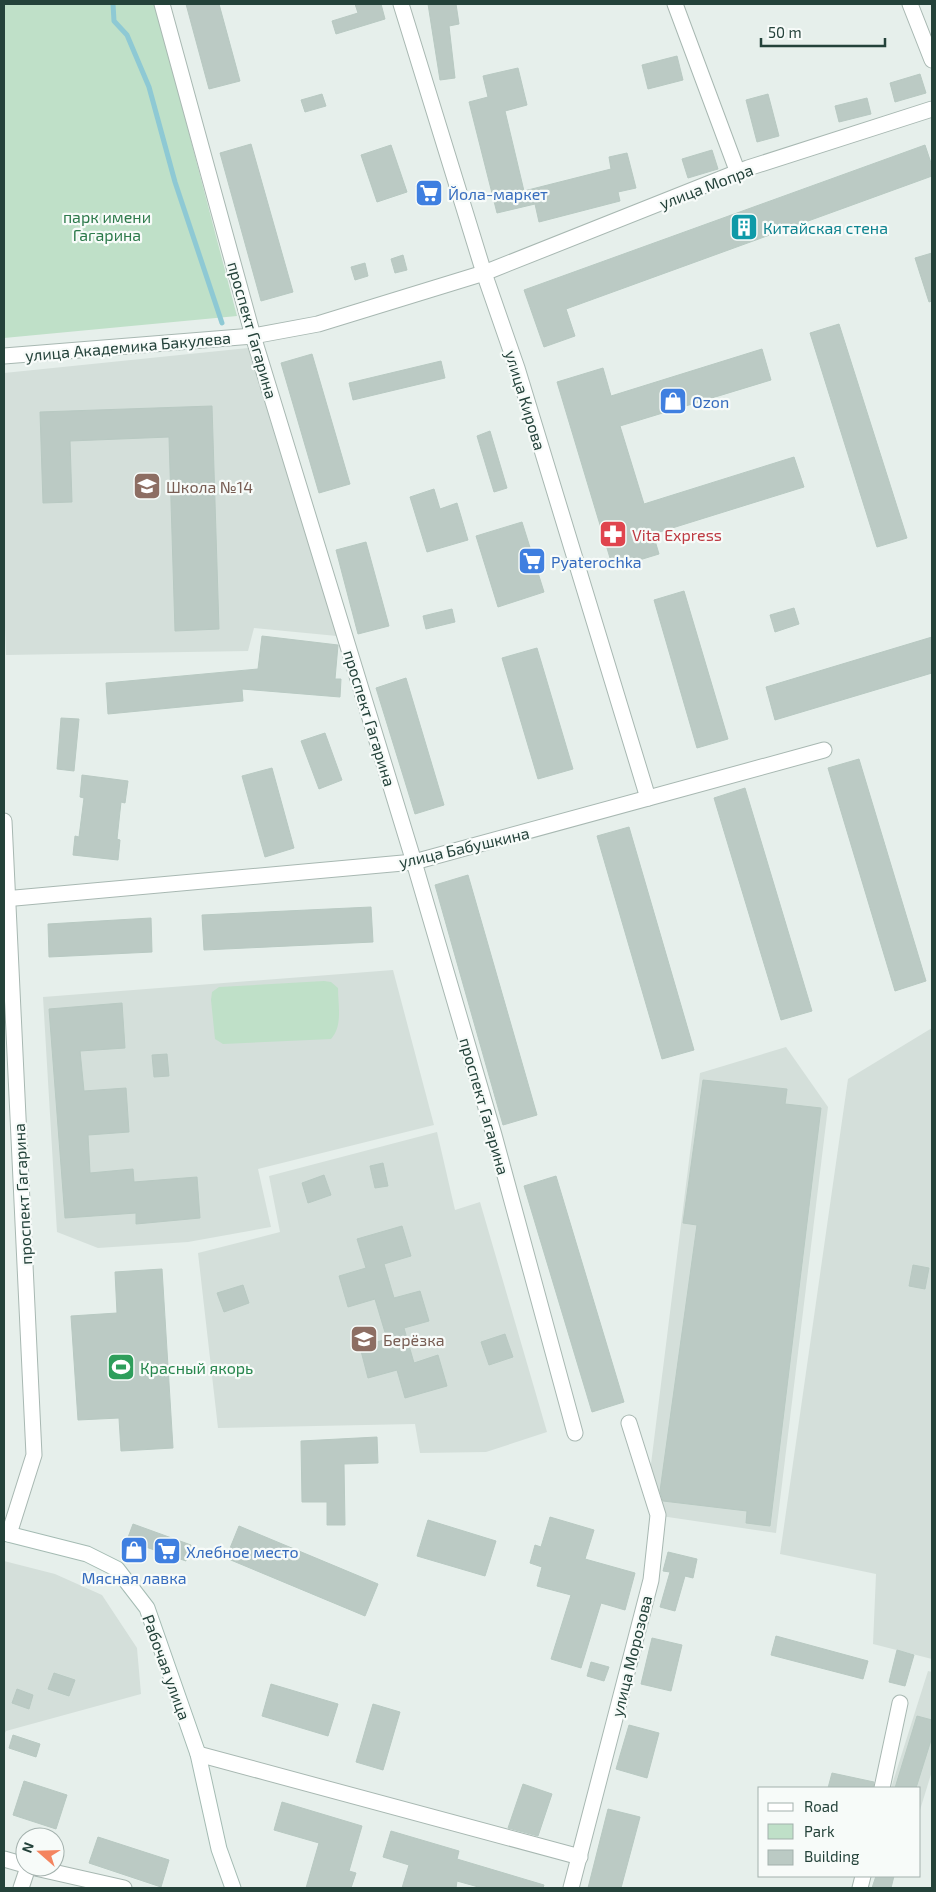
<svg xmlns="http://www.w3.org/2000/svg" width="936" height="1892" viewBox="0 0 936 1892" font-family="'Exo 2',sans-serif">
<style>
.built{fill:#d4dfda}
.green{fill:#bfe0c8}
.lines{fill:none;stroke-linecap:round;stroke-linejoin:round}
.stream{stroke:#8ec9d4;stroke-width:5}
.building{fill:#bbcac4;stroke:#b8c9c2}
.street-casing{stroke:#a8b8b2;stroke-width:17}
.secondary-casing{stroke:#a4bbb3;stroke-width:17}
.street{stroke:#fff;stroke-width:15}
.secondary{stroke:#fff;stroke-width:15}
.labels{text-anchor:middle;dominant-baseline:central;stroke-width:4.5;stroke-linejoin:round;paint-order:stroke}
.street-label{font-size:16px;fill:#24423a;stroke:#f7fbf9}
.shop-label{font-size:16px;fill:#366cbe;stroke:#f7fbf9;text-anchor:start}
.park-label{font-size:16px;fill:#2d7a4b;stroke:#f7fbf9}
.culture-label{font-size:16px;fill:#0d838f;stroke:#f7fbf9;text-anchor:start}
.education-label{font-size:16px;fill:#785e54;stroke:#f7fbf9;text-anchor:start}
.health-label{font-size:16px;fill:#be3a42;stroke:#f7fbf9;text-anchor:start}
.leisure-label{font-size:16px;fill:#27864d;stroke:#f7fbf9;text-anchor:start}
</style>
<rect width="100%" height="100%" fill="#e6efeb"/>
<g class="built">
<polygon points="248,348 337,636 254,628 248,651 6,655 4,599 4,373"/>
<polygon points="393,970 434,1125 258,1169 271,1227 188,1242 98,1248 57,1232 43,997"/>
<polygon points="932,1028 932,1659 873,1644 876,1574 780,1554 848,1079"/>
<polygon points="786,1047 828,1107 776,1533 661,1516 650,1472 700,1073"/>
<polygon points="437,1132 455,1210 480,1202 547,1432 486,1452 420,1453 415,1424 218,1428 198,1253 280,1232 269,1176"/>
<polygon points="4,1561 55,1574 102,1595 137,1648 141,1694 6,1731 4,1735"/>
<polygon points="928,1671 932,1672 932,1771 920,1810 920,1788 891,1788"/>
</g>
<g class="green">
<polygon points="4,4 155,4 237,316 4,338"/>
<path d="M324,981L331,982L338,988C338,1005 343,1026 331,1039L223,1044L215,1039L211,1000L212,992L219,987Z"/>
</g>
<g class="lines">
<polyline class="stream" points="113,4 114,21 127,35 149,87 175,182 222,323"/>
</g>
<g class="building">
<polygon points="186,4 219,4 240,81 209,89"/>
<polygon points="355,4 381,4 385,19 336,34 332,21 358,13"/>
<polygon points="428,4 456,4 459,24 449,26 455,78 440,80"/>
<polygon points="677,56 683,80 648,89 642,65"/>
<polygon points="518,68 527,105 505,111 524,191 611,169 609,157 627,153 636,188 618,192 620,201 539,222 535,204 497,213 469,102 488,97 483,76"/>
<polygon points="920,74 926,93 895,102 890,83"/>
<polygon points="322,94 326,106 305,112 301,100"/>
<polygon points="768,94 779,136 757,142 746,100"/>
<polygon points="867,98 871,114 839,122 835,106"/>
<polygon points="251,144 293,292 261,301 220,153"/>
<polygon points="391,145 407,192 377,202 361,155"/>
<polygon points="925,145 932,166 932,176 566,309 575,336 544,347 524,290"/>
<polygon points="712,150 718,169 688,178 682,159"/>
<polygon points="432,182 435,195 420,199 416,186"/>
<polygon points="932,253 932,301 929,302 915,258"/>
<polygon points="403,255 407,270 395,273 391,259"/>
<polygon points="365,263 368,276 355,280 351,267"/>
<polygon points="839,324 907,538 877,547 810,333"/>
<polygon points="762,349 771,380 620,426 644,504 794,457 804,487 653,534 659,554 613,568 557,382 603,368 611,396"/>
<polygon points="312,354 350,484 319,493 281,363"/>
<polygon points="441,361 445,378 353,400 349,383"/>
<polygon points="212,406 219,629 175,631 169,437 70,441 72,502 43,503 40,412"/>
<polygon points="490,431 507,488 494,492 477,436"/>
<polygon points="434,489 440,509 457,503 468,540 427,552 410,497"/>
<polygon points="522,522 544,592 498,607 476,536"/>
<polygon points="366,542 389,626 358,634 336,550"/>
<polygon points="684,591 728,739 697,748 654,600"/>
<polygon points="794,608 799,624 775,632 770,615"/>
<polygon points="452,609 455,622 426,629 423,616"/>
<polygon points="262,636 338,645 335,679 341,679 340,697 242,689 243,701 108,714 106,683 258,669"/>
<polygon points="932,637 932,673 775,720 766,687"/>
<polygon points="537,648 573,769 538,779 502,658"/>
<polygon points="406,678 444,805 415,814 376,688"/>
<polygon points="61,718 79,719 74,771 57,769"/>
<polygon points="325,733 342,780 319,789 301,741"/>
<polygon points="859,759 926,981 895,991 828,768"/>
<polygon points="272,768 294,848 265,857 242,776"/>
<polygon points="82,775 128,781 125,803 121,802 117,839 120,840 118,860 73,855 75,836 79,837 84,798 80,797"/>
<polygon points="745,788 812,1011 781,1020 714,798"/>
<polygon points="629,827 694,1050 662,1059 597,836"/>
<polygon points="468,875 537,1115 503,1125 435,885"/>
<polygon points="371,907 373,942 204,950 202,915"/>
<polygon points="151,918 152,952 49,957 48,924"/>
<polygon points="122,1003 125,1048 80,1051 84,1091 126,1088 129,1132 88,1135 90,1173 133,1169 134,1182 197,1177 200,1218 136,1224 136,1213 65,1218 49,1009"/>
<polygon points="167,1054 169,1076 154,1077 152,1055"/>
<polygon points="703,1080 787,1089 785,1104 821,1108 770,1526 746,1523 747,1511 663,1501 660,1491 697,1225 683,1223"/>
<polygon points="383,1163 388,1186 375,1188 370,1166"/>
<polygon points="324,1175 331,1195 308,1203 302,1183"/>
<polygon points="556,1176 624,1402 592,1412 524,1186"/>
<polygon points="402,1226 411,1256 384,1264 394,1298 420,1291 429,1321 404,1328 414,1363 438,1355 447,1386 405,1398 397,1370 368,1378 360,1347 387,1339 375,1299 348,1307 339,1276 366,1268 357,1239"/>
<polygon points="913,1265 929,1268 925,1289 909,1286"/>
<polygon points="162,1269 173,1448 121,1451 119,1418 78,1420 71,1316 117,1313 115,1272"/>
<polygon points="243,1285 249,1303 224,1312 217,1293"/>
<polygon points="505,1334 513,1357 489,1365 481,1342"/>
<polygon points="377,1437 378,1463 344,1464 345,1525 327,1525 327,1502 302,1502 301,1441"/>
<polygon points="550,1517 594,1530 585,1559 635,1573 625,1610 601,1603 581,1668 551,1659 571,1595 537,1586 542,1567 530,1563 535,1545 541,1547"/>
<polygon points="428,1520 496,1541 485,1576 417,1556"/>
<polygon points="133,1524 191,1545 186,1561 143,1546 140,1557 123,1551"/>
<polygon points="239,1526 378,1584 365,1616 226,1558"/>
<polygon points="668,1552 697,1559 693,1578 685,1576 675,1611 660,1607 670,1572 663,1571"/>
<polygon points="776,1636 868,1661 863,1679 771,1655"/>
<polygon points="652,1638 682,1645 671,1691 641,1684"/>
<polygon points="897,1650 914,1655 905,1686 889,1682"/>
<polygon points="591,1662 609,1667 604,1681 587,1676"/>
<polygon points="54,1673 75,1680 69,1696 48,1689"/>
<polygon points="271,1684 338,1704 328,1736 262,1716"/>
<polygon points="17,1689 33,1695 29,1709 12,1703"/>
<polygon points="373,1704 400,1712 383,1770 356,1762"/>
<polygon points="917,1716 932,1720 932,1737 916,1788 895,1788"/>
<polygon points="629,1725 659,1733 647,1778 616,1769"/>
<polygon points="13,1735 40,1744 36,1757 9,1748"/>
<polygon points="832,1773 874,1782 873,1788 828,1788"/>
<polygon points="24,1781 67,1795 56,1829 13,1815"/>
<polygon points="523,1784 552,1794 538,1836 508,1828"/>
<polygon points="282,1802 362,1826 349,1871 356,1873 351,1888 306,1888 319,1843 274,1830"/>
<polygon points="608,1809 640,1817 621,1888 588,1888"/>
<polygon points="391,1831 459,1851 457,1859 544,1885 543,1888 482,1888 457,1881 456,1888 402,1888 409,1865 383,1857"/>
<polygon points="98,1837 169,1860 161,1887 89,1863"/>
<polygon points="876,1876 894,1876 891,1888 872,1888"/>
</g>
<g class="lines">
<g class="street-casing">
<g id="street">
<polyline points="162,4 253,336 414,862 494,1135 575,1433"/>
<polyline points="401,4 484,273 517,368 648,798"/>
<polyline points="675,4 738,173"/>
<polyline points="910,4 932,60"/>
<polyline points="4,356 253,336 318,324 484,273 748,168 932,109"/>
<polyline points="4,821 34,1455 9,1534"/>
<polyline points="4,899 414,862 824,750"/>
<polyline points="198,1754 580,1857"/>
<polyline points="882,1788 900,1703"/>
<polyline points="4,1859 25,1865"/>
<polyline points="31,1867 124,1888"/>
<polyline points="21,1888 28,1867"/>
<polyline points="571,1888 651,1580 658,1515 629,1423"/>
<polyline points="860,1888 863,1876"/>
</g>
</g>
<g class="secondary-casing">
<polyline id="secondary" points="4,1533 87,1554 117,1569 147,1608 198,1754 219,1849 233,1888"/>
</g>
<use href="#street" class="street"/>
<use href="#secondary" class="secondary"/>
</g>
<defs>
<g id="supermarket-square" transform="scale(1.4375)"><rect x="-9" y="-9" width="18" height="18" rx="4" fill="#3f7fe0" stroke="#f7fbf9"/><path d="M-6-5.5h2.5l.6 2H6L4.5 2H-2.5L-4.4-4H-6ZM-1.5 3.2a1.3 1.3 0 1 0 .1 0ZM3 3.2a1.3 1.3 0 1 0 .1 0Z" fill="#fff"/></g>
<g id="building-square" transform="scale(1.4375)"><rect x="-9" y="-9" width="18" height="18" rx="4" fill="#0f9aa8" stroke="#f7fbf9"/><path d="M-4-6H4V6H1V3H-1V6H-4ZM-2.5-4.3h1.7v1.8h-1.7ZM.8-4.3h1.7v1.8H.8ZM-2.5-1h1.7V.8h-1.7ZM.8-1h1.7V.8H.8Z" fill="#fff"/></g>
<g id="shop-square" transform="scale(1.4375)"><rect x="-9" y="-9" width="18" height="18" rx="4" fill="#3f7fe0" stroke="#f7fbf9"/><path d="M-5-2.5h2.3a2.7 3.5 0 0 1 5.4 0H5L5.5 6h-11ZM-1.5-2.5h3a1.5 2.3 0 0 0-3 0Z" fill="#fff"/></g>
<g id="school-square" transform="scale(1.4375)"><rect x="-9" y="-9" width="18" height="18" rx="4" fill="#8d6e63" stroke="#f7fbf9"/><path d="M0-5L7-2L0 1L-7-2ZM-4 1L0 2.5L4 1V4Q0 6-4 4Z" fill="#fff"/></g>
<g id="pharmacy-square" transform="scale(1.4375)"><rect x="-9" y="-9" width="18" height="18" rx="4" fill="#e0444e" stroke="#f7fbf9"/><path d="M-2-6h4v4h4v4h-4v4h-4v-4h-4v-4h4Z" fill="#fff"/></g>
<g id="stadium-square" transform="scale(1.4375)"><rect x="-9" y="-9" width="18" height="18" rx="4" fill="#2e9e5b" stroke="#f7fbf9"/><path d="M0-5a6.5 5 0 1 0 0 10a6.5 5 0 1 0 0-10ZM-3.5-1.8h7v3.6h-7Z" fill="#fff"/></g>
</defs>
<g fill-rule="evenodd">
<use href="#supermarket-square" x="429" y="193"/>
<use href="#building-square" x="744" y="227"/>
<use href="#shop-square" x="673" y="401"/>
<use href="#school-square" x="147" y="486"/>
<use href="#pharmacy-square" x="613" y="534"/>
<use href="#supermarket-square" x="532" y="561"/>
<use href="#school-square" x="364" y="1339"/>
<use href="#stadium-square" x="121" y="1367"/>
<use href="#shop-square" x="134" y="1550"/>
<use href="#supermarket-square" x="167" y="1551"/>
</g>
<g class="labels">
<g class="street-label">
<text transform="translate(706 186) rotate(-21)">улица Мопра</text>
<text transform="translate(253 330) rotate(74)">проспект Гагарина</text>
<text transform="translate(128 346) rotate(-5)">улица Академика Бакулева</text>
<text transform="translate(526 400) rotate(73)">улица Кирова</text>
<text transform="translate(370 718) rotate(73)">проспект Гагарина</text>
<text transform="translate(464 847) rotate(-13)">улица Бабушкина</text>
<text transform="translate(485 1106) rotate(74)">проспект Гагарина</text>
<text transform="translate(22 1194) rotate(-93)">проспект Гагарина</text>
<text transform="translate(631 1656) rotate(-76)">улица Морозова</text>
<text transform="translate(167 1667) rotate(70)">Рабочая улица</text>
</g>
<g class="shop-label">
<text x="448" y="193">Йола-маркет</text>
<text x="692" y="401">Ozon</text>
<text x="551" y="561">Pyaterochka</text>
<text x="186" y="1551">Хлебное место</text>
<text x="134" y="1577" text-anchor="middle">Мясная лавка</text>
</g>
<g class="park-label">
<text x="107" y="216">парк имени<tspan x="107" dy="18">Гагарина</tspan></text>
</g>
<g class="culture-label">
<text x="763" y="227">Китайская стена</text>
</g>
<g class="education-label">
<text x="166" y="486">Школа №14</text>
<text x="383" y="1339">Берёзка</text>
</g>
<g class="health-label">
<text x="632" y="534">Vita Express</text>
</g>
<g class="leisure-label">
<text x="140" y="1367">Красный якорь</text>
</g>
</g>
<rect width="936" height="1892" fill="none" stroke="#24423a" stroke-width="10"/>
<rect x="758" y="1787" width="162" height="90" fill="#f7fbf9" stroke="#a3b1ad"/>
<rect x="768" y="1803" width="25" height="8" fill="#ffffff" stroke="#a3b1ad"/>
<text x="804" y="1812" font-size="15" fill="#24423a">Road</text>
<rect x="768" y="1824" width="25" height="15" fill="#bfe0c8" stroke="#a3b1ad"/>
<text x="804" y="1837" font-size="15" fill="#24423a">Park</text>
<rect x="768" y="1850" width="25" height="15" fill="#bbcac4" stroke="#a3b1ad"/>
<text x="804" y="1862" font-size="15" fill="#24423a">Building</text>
<g transform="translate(40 1852) rotate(290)"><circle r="24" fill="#f7fbf9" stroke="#a3b1ad"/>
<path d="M0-4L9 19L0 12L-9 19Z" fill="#f4845f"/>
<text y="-8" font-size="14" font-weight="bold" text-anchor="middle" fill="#24423a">N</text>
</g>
<path d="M761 38v8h124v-8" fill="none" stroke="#24423a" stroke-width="2.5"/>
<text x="768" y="38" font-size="15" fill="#24423a" stroke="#f7fbf9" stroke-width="4" paint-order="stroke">50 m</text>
</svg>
